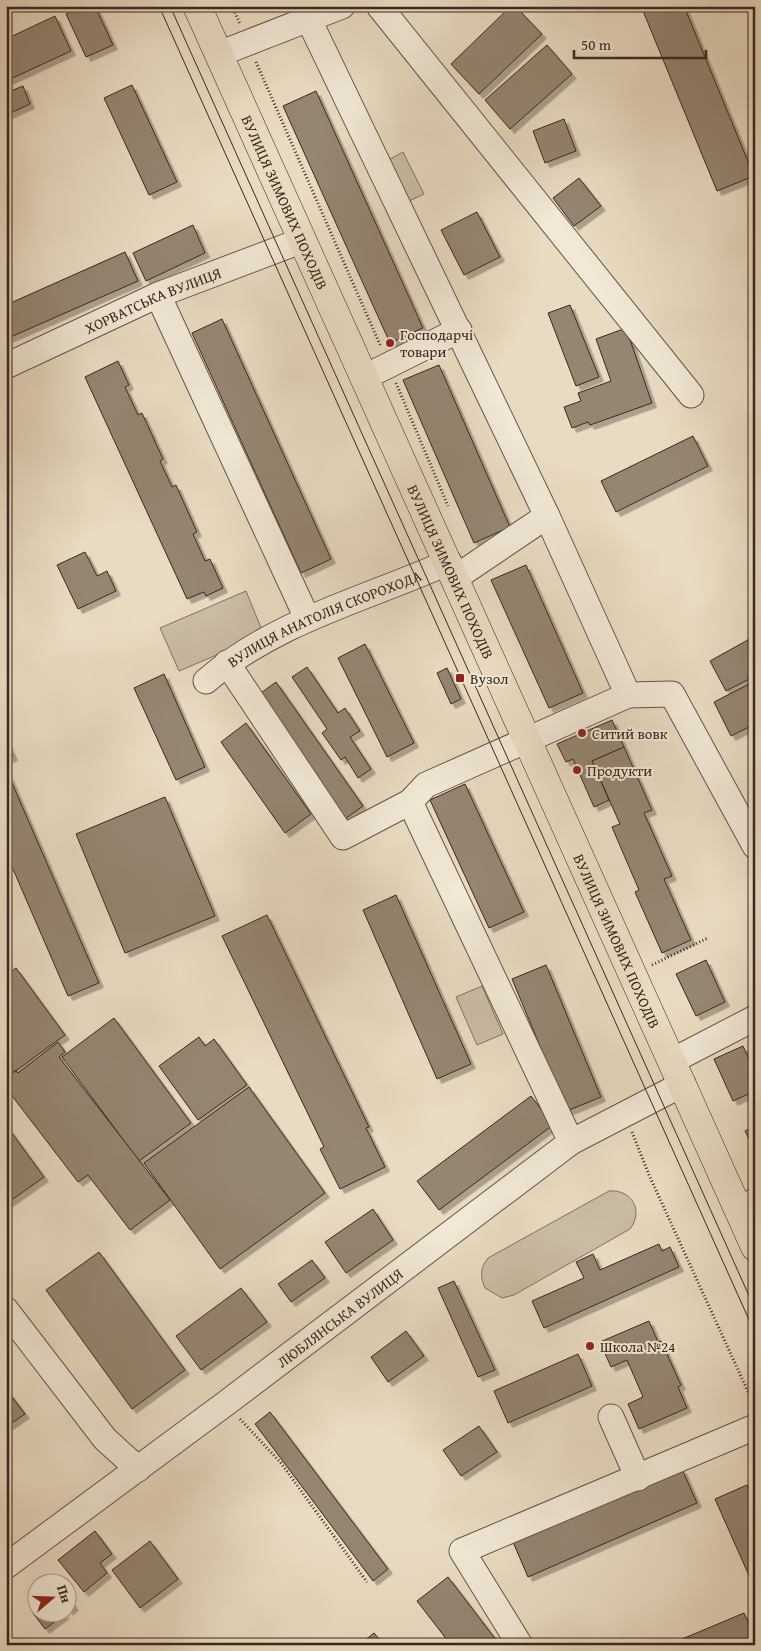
<svg xmlns="http://www.w3.org/2000/svg" width="761" height="1651" viewBox="0 0 761 1651" font-family="'Gentium Book Plus',serif">
<style>
.green{fill:#cbbda6;stroke:#827262}
.building{fill:#958573;stroke:#39281e;filter:url(#shadow)}
.lines{fill:none;stroke-linecap:round;stroke-linejoin:round}
.minor-casing{stroke:#655547;stroke-width:27}
.major-casing{stroke:#39281e;stroke-width:29}
.path{stroke:#39281e;stroke-width:3;stroke-dasharray:1 2.5;stroke-linecap:butt}
.minor{stroke:#f1e8d7;stroke-width:25}
.major{stroke:#e9dbc2;stroke-width:28}
.tram{stroke:#39281e;stroke-width:1}
.poi-dot{fill:#8f2418;stroke:#f1e8d7;stroke-width:2}
.labels{text-anchor:middle;dominant-baseline:central;stroke-width:4;stroke-linejoin:round;paint-order:stroke}
.street-label{font-size:15px;fill:#39281e;stroke:#f1e8d7}
.poi-label{font-size:15px;fill:#39281e;stroke:#f1e8d7;text-anchor:start}
</style>
<defs>
<filter id="shadow"><feDropShadow dx="4.5" dy="4.5" stdDeviation="0" flood-color="#0004"/></filter>
</defs>
<rect width="100%" height="100%" fill="#e9dbc2"/>
<filter id="stains"><feTurbulence type="fractalNoise" baseFrequency=".004" numOctaves="4"/><feColorMatrix values="0 0 0 0 .2 0 0 0 0 .09 0 0 0 0 .02 0 0 0 .5 -.17"/></filter>
<radialGradient id="worn" r=".72"><stop offset=".6" stop-color="#630" stop-opacity="0"/><stop offset="1" stop-color="#630" stop-opacity=".3"/></radialGradient>
<g class="green">
<polygon points="403,152 424,194 403,204 383,163"/>
<polygon points="246,591 264,635 179,671 160,628"/>
<polygon points="482,986 503,1034 477,1045 456,997"/>
<path d="M609,1191C632,1189 644,1211 630,1229L514,1295L502,1298L485,1288C480,1277 480,1268 488,1258Z"/>
</g>
<g class="building">
<polygon points="83,6 95,6 113,45 86,57 66,14"/>
<polygon points="511,6 515,6 542,34 479,94 451,64"/>
<polygon points="641,6 684,6 754,176 717,191"/>
<polygon points="55,16 71,51 6,81 6,39"/>
<polygon points="547,45 572,74 510,129 485,100"/>
<polygon points="132,85 177,182 149,195 104,98"/>
<polygon points="23,86 30,104 6,115 6,93"/>
<polygon points="316,91 423,328 390,343 283,106"/>
<polygon points="564,119 576,151 545,163 533,131"/>
<polygon points="579,178 601,206 574,226 553,198"/>
<polygon points="477,212 500,257 464,275 441,230"/>
<polygon points="193,225 205,253 146,281 133,253"/>
<polygon points="125,252 138,281 6,339 6,305"/>
<polygon points="570,305 599,377 576,386 548,313"/>
<polygon points="222,319 331,559 301,573 192,333"/>
<polygon points="626,328 652,403 590,425 588,422 572,428 564,407 581,401 578,393 611,381 596,339"/>
<polygon points="118,361 129,385 125,387 138,415 142,413 163,459 160,461 172,487 176,485 197,532 193,534 205,561 210,559 223,588 206,596 204,592 187,599 85,377"/>
<polygon points="439,365 510,527 474,543 403,380"/>
<polygon points="693,436 708,466 616,512 601,481"/>
<polygon points="85,552 97,576 107,571 116,591 78,609 57,565"/>
<polygon points="526,565 583,693 549,708 491,580"/>
<polygon points="755,636 755,676 726,691 710,661"/>
<polygon points="365,644 414,743 387,757 338,658"/>
<polygon points="307,667 338,713 345,708 360,731 350,737 371,769 358,778 345,757 341,760 322,733 327,729 292,677"/>
<polygon points="447,668 461,699 451,704 437,673"/>
<polygon points="164,674 205,767 176,780 134,688"/>
<polygon points="755,681 755,724 731,736 714,702"/>
<polygon points="276,682 363,806 341,822 254,698"/>
<polygon points="612,720 624,747 592,761 609,800 594,807 573,759 566,762 557,744"/>
<polygon points="246,723 311,814 285,833 221,742"/>
<polygon points="6,740 13,756 6,759"/>
<polygon points="624,747 652,810 644,813 672,876 664,879 691,940 662,953 635,892 639,890 612,827 620,824 592,761"/>
<polygon points="9,776 99,983 68,996 6,853 6,778"/>
<polygon points="465,784 524,912 489,928 430,800"/>
<polygon points="165,797 215,916 125,953 76,834"/>
<polygon points="396,895 471,1064 437,1079 363,910"/>
<polygon points="267,915 369,1127 366,1128 385,1167 340,1189 320,1149 324,1147 222,936"/>
<polygon points="706,960 725,1002 696,1016 676,974"/>
<polygon points="546,965 601,1097 567,1111 512,979"/>
<polygon points="16,968 65,1035 14,1072 6,1062 6,975"/>
<polygon points="114,1018 191,1123 139,1161 62,1057"/>
<polygon points="199,1037 205,1046 214,1039 247,1085 198,1120 159,1066"/>
<polygon points="58,1042 65,1052 59,1057 170,1200 130,1230 88,1175 78,1182 6,1088 6,1076 16,1071 18,1073"/>
<polygon points="743,1046 755,1072 755,1091 733,1101 714,1059"/>
<polygon points="249,1087 325,1193 220,1269 144,1163"/>
<polygon points="531,1096 553,1125 439,1210 417,1181"/>
<polygon points="6,1125 44,1177 6,1204"/>
<polygon points="755,1126 755,1152 745,1131"/>
<polygon points="373,1209 393,1240 346,1273 325,1242"/>
<polygon points="659,1244 662,1251 670,1247 679,1267 544,1328 532,1301 584,1278 576,1262 593,1254 600,1270"/>
<polygon points="99,1252 185,1370 132,1409 46,1290"/>
<polygon points="312,1260 325,1278 291,1302 278,1284"/>
<polygon points="454,1281 495,1370 478,1377 438,1288"/>
<polygon points="241,1288 267,1322 201,1370 176,1336"/>
<polygon points="649,1321 658,1342 661,1341 681,1385 678,1387 687,1408 639,1429 628,1404 643,1397 627,1360 611,1367 600,1342"/>
<polygon points="406,1331 424,1356 388,1382 371,1357"/>
<polygon points="578,1354 592,1386 508,1423 494,1391"/>
<polygon points="6,1389 25,1414 6,1427"/>
<polygon points="270,1412 388,1569 373,1581 255,1424"/>
<polygon points="479,1426 497,1452 461,1476 443,1450"/>
<polygon points="682,1469 697,1503 528,1577 513,1542"/>
<polygon points="747,1485 755,1502 755,1589 715,1499"/>
<polygon points="95,1531 112,1554 100,1563 107,1573 84,1592 58,1560"/>
<polygon points="150,1541 178,1579 140,1608 112,1570"/>
<polygon points="448,1577 500,1645 451,1645 417,1601"/>
<polygon points="68,1597 74,1606 68,1611"/>
<polygon points="38,1610 38,1614 65,1614 45,1629 33,1613"/>
<polygon points="744,1613 755,1638 755,1645 668,1645"/>
<polygon points="374,1633 384,1645 359,1645"/>
</g>
<g class="lines">
<g class="minor-casing">
<g id="minor">
<polyline points="379,6 691,395"/>
<polyline points="309,20 547,516 628,695 672,694 755,846"/>
<polyline points="219,54 342,6"/>
<polyline points="158,295 307,618"/>
<path id="s1" d="M6,366L158,295L303,240"/>
<polyline points="365,377 459,330"/>
<polyline points="455,578 547,516"/>
<polyline points="227,663 343,837 410,802 571,1142"/>
<path id="s2" d="M206,681C275,621 366,599 449,562"/>
<polyline points="410,802 426,785 628,695"/>
<polyline points="672,1061 755,1018"/>
<polyline points="738,1209 755,1201"/>
<polyline points="6,1310 105,1439 138,1469"/>
<polyline points="611,1417 638,1478"/>
<path id="s3" d="M6,1566L225,1404L571,1142L683,1084"/>
<polyline points="520,1645 462,1551 755,1427"/>
</g>
</g>
<g class="major-casing">
<g id="major">
<path id="s4" d="M197,6L755,1247"/>
</g>
</g>
<g class="path">
<polyline points="232,6 240,24"/>
<polyline points="256,62 381,347"/>
<polyline points="396,383 448,506"/>
<polyline points="652,965 708,938"/>
<polyline points="632,1132 649,1175 755,1407"/>
<polyline points="240,1419 281,1463 367,1582"/>
</g>
<use href="#minor" class="minor"/>
<use href="#major" class="major"/>
<g class="tram">
<polyline points="159,6 755,1333"/>
<polyline points="170,6 755,1309"/>
</g>
</g>
<g class="poi-dot">
<circle cx="390" cy="343" r="5"/>
<rect x="455" y="673" width="10" height="10" rx="2.5"/>
<circle cx="582" cy="733" r="5"/>
<circle cx="577" cy="770" r="5"/>
<circle cx="590" cy="1346" r="5"/>
</g>
<g class="labels">
<g class="street-label">
<text stroke="none"><textPath href="#s4" startOffset="215">ВУЛИЦЯ ЗИМОВИХ ПОХОДІВ</textPath></text>
<text stroke="none"><textPath href="#s1" startOffset="161">ХОРВАТСЬКА ВУЛИЦЯ</textPath></text>
<text stroke="none"><textPath href="#s4" startOffset="620">ВУЛИЦЯ ЗИМОВИХ ПОХОДІВ</textPath></text>
<text stroke="none"><textPath href="#s2" startOffset="135">ВУЛИЦЯ АНАТОЛІЯ СКОРОХОДА</textPath></text>
<text stroke="none"><textPath href="#s4" startOffset="1025">ВУЛИЦЯ ЗИМОВИХ ПОХОДІВ</textPath></text>
<text stroke="none"><textPath href="#s3" startOffset="416">ЛЮБЛЯНСЬКА ВУЛИЦЯ</textPath></text>
</g>
<g class="poi-label">
<text x="400" y="334">Господарчі<tspan x="400" dy="17">товари</tspan></text>
<text x="470" y="678">Вузол</text>
<text x="592" y="733">Ситий вовк</text>
<text x="587" y="770">Продукти</text>
<text x="600" y="1346">Школа №24</text>
</g>
</g>
<rect width="761" height="1651" fill="none" stroke="#e9dbc2" stroke-width="25"/>
<rect x="8" y="8" width="746" height="1636" fill="none" stroke="#39281e" stroke-width="2.5"/>
<rect x="12" y="12" width="736" height="1626" fill="none" stroke="#39281e"/>
<g transform="translate(52 1598) rotate(71)"><circle r="24" fill="#f1e8d7" stroke="#a79b8d"/>
<path d="M0-4L9 19L0 12L-9 19Z" fill="#8f2418"/>
<text y="-8" font-size="14" font-weight="bold" text-anchor="middle" fill="#39281e">Пн</text>
</g>
<path d="M574 50v8h132v-8" fill="none" stroke="#39281e" stroke-width="2.5"/>
<text x="581" y="50" font-size="15" fill="#39281e" stroke="#f1e8d7" stroke-width="4" paint-order="stroke">50 m</text>
<rect width="100%" height="100%" filter="url(#stains)"/>
<rect width="100%" height="100%" fill="url(#worn)"/>
</svg>
